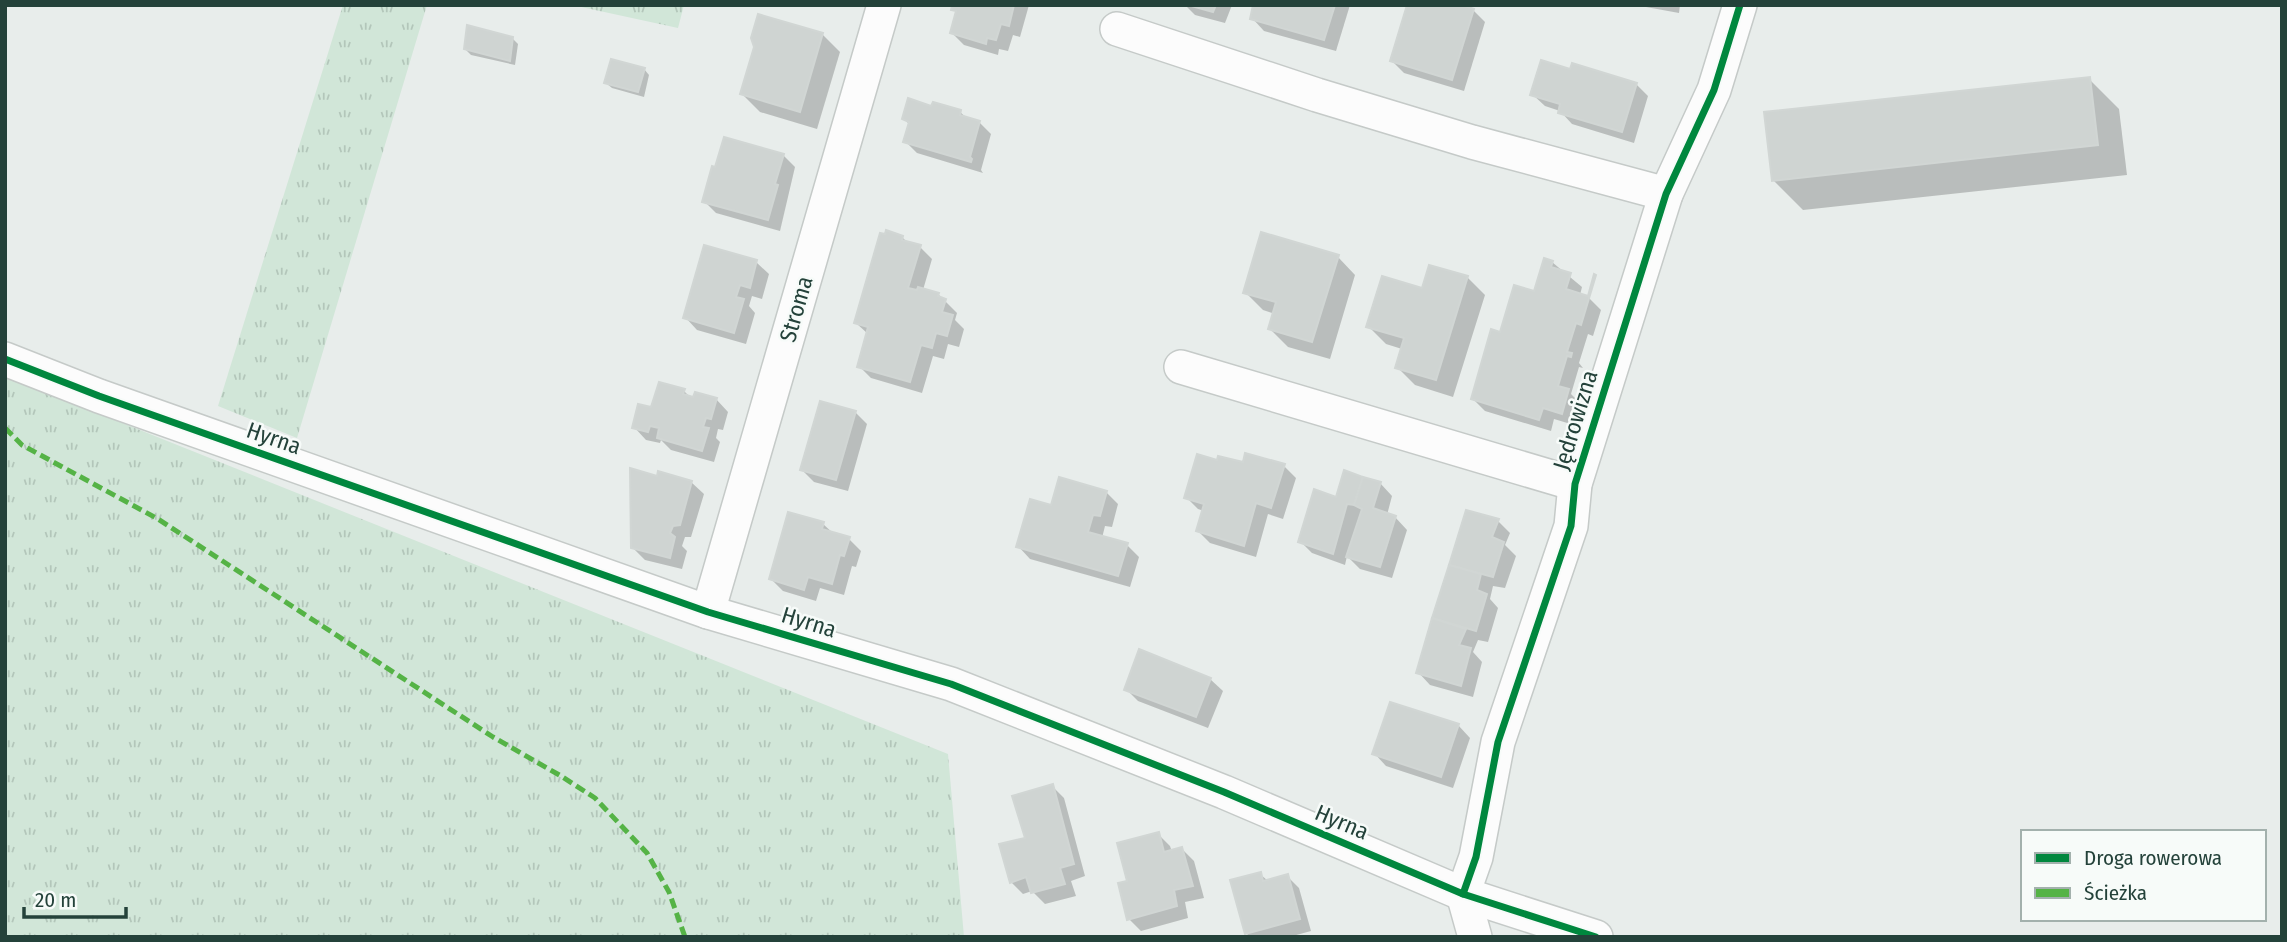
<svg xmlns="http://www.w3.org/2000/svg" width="2287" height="942" viewBox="0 0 2287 942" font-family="'Fira Sans Condensed',sans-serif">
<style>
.grass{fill:url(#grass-tufts)}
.shadow{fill:#0003}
.building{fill:#cfd4d2;stroke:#d1d6d4;stroke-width:2}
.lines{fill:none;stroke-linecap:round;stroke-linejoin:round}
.minor-casing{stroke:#c5cac8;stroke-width:36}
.minor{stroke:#fcfcfc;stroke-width:33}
.quiet{stroke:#55b346;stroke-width:5;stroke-dasharray:10 5;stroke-linecap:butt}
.cycleway-casing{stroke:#f7fbf9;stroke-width:11}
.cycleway{stroke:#00873e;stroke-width:7}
.labels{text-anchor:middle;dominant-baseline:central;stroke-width:5;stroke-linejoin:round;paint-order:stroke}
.street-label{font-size:23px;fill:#24423a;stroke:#f7fbf9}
</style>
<defs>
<pattern id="grass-tufts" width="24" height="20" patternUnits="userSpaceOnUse" patternTransform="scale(1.75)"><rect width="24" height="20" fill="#d1e6d8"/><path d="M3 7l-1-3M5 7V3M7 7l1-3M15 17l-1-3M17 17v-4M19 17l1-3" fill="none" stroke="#b3c6ba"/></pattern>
</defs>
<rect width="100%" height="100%" fill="#e8edeb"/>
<g class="grass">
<polygon points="343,5 427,5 297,438 218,406"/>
<polygon points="572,5 684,5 678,28"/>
<polygon points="5,376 948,754 964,937 5,937"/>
</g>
<g class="shadow">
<polygon points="952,5 1029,5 1020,37 1013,35 1008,51 999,49 998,55 964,45 952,33 957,14"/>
<polygon points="1185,5 1232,5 1225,23 1195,15"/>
<polygon points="1255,5 1350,5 1336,51 1264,31 1252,18"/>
<polygon points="1635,5 1680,5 1679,13"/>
<polygon points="1473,10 1485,22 1464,91 1404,73 1392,61"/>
<polygon points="822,34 840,52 817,129 760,112 742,94"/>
<polygon points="512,38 518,44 515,65 471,55 465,49"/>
<polygon points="644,69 649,75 644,97 612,88 606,83"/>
<polygon points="2089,79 2119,109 2127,175 1803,210 1773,180"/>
<polygon points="1636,84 1648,96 1634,143 1572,124 1560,111 1545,106 1532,94"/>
<polygon points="933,108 960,112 968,119 979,122 991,134 981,170 983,173 917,153 905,141 910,125 904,119"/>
<polygon points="783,155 795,167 780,231 716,213 704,201"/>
<polygon points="902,237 909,244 920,247 932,259 923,290 938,294 957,313 955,320 964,329 959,347 948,344 944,359 933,356 922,393 871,378 859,366 868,334 856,323"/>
<polygon points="1338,257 1355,275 1330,359 1288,347 1270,329 1275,314 1263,310 1245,292"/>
<polygon points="756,262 769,274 762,299 752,296 749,306 755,313 746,344 697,330 685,317"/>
<polygon points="1552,262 1582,287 1580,295 1589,298 1601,310 1593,336 1588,334 1579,363 1583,368 1579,367 1571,394 1580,403 1574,425 1554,419 1551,431 1485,411 1473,399 1501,334 1535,294"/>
<polygon points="1467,277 1485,295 1453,397 1415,385 1397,367 1402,349 1386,344 1368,326 1423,290"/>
<polygon points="684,391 691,398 716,399 728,412 723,430 718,429 716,438 720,442 714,462 671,450 661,440 660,443 646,440 634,427 653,409"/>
<polygon points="855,412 867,424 848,491 814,482 802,470"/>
<polygon points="1219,462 1284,466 1296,478 1283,519 1268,514 1256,557 1210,543 1198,531 1204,511 1198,509 1186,497"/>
<polygon points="658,478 691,482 704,494 691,537 685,537 682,546 687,551 682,569 645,560 633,548"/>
<polygon points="1380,483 1392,496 1387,515 1395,517 1407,530 1392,578 1360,569 1347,556 1345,565 1312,553 1300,541 1337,499"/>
<polygon points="1106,492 1118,504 1112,527 1105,526 1102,538 1127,545 1139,557 1130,587 1030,559 1018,546 1053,507"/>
<polygon points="1467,513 1498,521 1510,533 1505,545 1516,556 1505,588 1493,586 1490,599 1498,608 1488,642 1478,640 1473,652 1482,662 1473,697 1430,685 1418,672"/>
<polygon points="823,524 834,534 849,539 861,551 856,567 852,566 844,595 820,588 816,601 783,591 771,579"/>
<polygon points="1210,679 1223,691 1208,728 1138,701 1126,689"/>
<polygon points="1458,725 1470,738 1453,788 1386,766 1374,753"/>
<polygon points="1052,786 1064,798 1085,876 1071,881 1076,896 1045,904 1032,891 1023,894 1011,882 1027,839"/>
<polygon points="1158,834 1170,846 1172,852 1182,849 1194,861 1204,898 1185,902 1188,918 1141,931 1129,919 1129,883"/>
<polygon points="1260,874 1268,881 1287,876 1299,888 1311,931 1289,937 1250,937 1246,933"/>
</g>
<g class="building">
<polygon points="952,5 1014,5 1009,26 1001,24 996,40 987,38 986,44 950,33 956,11 951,10"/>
<polygon points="1188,5 1216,5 1213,12"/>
<polygon points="1253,5 1335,5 1324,40 1250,19"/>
<polygon points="1407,5 1462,5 1474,9 1452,80 1390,61"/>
<polygon points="758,14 823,33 800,112 740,94 754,47 751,38"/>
<polygon points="467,25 513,37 510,61 464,49"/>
<polygon points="611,59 645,68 638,92 604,83"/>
<polygon points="1541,60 1570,69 1572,63 1637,83 1622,132 1558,113 1560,104 1530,95"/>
<polygon points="2090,77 2098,145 1772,181 1764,112"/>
<polygon points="908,98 931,106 933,102 961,110 960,115 980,121 970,157 972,159 971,162 903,142 909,122 902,119"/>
<polygon points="724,137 784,154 775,184 778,185 768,220 702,202 712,166 715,167"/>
<polygon points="886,230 903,236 902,240 921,245 908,288 917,290 918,287 939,293 938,296 946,299 942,312 953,315 947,336 936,333 932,348 921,345 910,382 857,367 868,327 854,323 880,233 885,234"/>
<polygon points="1261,232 1339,255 1312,342 1268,329 1276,302 1243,293"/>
<polygon points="704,245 757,260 750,288 740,285 736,297 744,299 734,333 683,318"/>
<polygon points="1544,258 1553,261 1551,267 1571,273 1566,289 1588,296 1594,274 1596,275 1581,325 1576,323 1567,352 1572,353 1571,357 1567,356 1558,386 1569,389 1562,414 1543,408 1539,420 1471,399 1491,329 1500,332 1514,285 1534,291"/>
<polygon points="1429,265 1468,276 1436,380 1395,368 1404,338 1366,327 1382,276 1422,288"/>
<polygon points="659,382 685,389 683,394 693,397 695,392 717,398 711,419 706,418 703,427 709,428 702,451 657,438 659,428 650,426 648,432 632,428 638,404 651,407"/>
<polygon points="820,401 856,411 836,480 800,470"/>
<polygon points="1245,453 1285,464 1271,508 1256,503 1244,546 1196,531 1204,504 1184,498 1197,454 1217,460 1218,456 1243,462"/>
<polygon points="630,468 657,476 658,471 692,481 680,525 673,526 670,533 675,537 670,558 631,548"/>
<polygon points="1344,470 1363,477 1354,505 1347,504 1333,554 1298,542 1314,489 1336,497"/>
<polygon points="1059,477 1107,491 1100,516 1093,515 1088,532 1128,543 1118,576 1016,547 1030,499 1051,505"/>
<polygon points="1363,477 1381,482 1373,508 1396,516 1380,567 1346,557 1362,509 1354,505"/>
<polygon points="1466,510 1499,519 1492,537 1504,542 1493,577 1449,565"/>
<polygon points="788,512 824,522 822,529 850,537 844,556 840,555 832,584 808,577 804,590 769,579"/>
<polygon points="1449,565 1481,574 1477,590 1487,594 1476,631 1432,618"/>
<polygon points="1432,618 1466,629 1459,645 1471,648 1461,686 1416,673"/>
<polygon points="1139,649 1211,678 1196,717 1124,690"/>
<polygon points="1390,702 1459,724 1441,777 1372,754"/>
<polygon points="1053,784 1074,864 1060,868 1065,884 1031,893 1026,877 1010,883 999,844 1025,838 1012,796"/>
<polygon points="1159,832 1164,852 1182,847 1193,886 1174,890 1177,906 1127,920 1118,883 1127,881 1117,843"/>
<polygon points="1261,872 1263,881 1288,874 1300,919 1245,934 1230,880"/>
</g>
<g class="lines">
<g class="minor-casing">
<g id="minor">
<polyline points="1117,29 1317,95 1472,142 1666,194"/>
<polyline points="5,359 99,396 708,612 951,684 1224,792 1463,894 1596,937"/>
<polyline points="1181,367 1575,484"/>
<polyline points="708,612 884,5"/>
<polyline points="1463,894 1476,857 1498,742 1571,526 1575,484 1666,194 1714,90 1740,5"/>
<polyline points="1463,894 1475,937"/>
</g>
</g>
<use href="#minor" class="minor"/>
<polyline class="quiet" points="5,428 22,445 158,519 493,737 561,776 595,798 647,853 669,892 685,937"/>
<g class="cycleway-casing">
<g id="cycleway">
<polyline points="5,359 99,396 708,612 951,684 1224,792 1463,894 1596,937"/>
<polyline points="1463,894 1476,857 1498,742 1571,526 1575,484 1666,194 1714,90 1740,5"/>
</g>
</g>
<use href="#cycleway" class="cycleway"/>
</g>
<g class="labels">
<g class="street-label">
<text transform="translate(796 309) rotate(-74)">Stroma</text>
<text transform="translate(1575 420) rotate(-73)">Jędrowizna</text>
<text transform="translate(274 438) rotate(19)">Hyrna</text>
<text transform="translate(809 622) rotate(17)">Hyrna</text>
<text transform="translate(1342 822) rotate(23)">Hyrna</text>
</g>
</g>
<rect width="2287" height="942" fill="none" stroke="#24423a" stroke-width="14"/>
<rect x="2021" y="830" width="245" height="91" fill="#f7fbf9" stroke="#a3b1ad" stroke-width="2"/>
<rect x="2035" y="853" width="35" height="10" fill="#00873e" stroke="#a3b1ad" stroke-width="2"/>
<text x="2084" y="865" font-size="21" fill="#24423a">Droga rowerowa</text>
<rect x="2035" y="888" width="35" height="10" fill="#55b346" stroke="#a3b1ad" stroke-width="2"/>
<text x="2084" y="900" font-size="21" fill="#24423a">Ścieżka</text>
<path d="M24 907v10h102v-10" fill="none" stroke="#24423a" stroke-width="3.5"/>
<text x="35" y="907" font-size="21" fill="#24423a" stroke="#f7fbf9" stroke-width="5" paint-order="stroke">20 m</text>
</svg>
